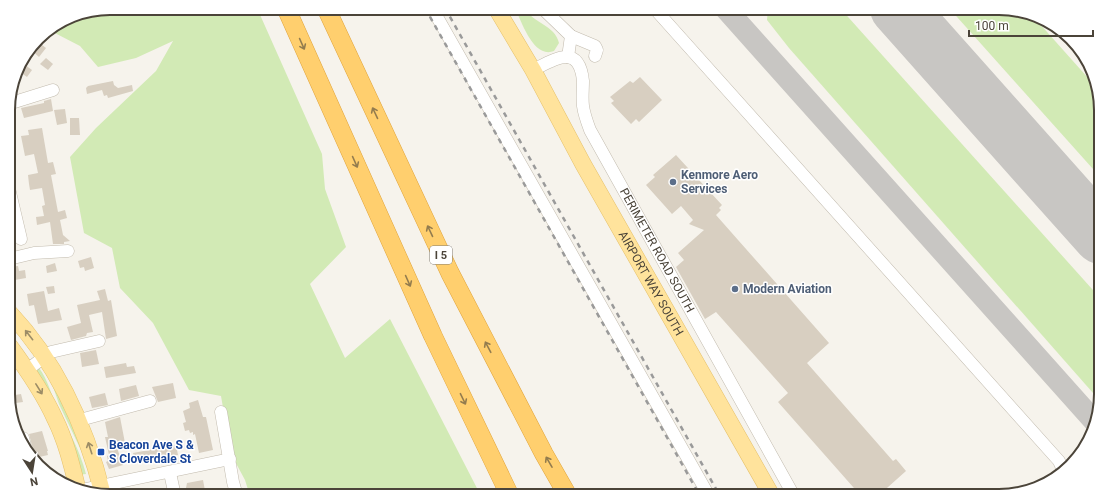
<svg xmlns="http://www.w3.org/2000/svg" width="1109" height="504" viewBox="0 0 1109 504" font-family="Roboto,sans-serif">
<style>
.green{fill:#d2eab5}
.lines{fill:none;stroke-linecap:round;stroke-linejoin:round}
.taxiway{stroke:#c8c6c3;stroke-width:22}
.runway{stroke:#c8c6c3;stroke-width:56}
.building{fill:#d8cfc1}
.minor-casing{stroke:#c2bbae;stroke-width:13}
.major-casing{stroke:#e6c16a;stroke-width:17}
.highway-casing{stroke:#e0a43c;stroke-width:19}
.minor{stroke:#fff;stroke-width:12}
.major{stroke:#ffe39c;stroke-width:16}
.highway{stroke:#ffcf6e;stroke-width:18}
.rail{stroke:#9a9a9a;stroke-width:2.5;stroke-dasharray:5 5;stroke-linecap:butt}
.oneway{stroke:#937c4e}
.oneway2{stroke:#9c8c66}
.service-dot{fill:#5c6f8a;stroke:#fff;stroke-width:1.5}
.transit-dot{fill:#1a4fb4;stroke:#fff;stroke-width:1.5}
.labels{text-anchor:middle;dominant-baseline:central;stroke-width:3;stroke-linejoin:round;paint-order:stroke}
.shield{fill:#fff;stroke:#817c74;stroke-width:1}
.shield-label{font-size:11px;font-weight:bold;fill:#4b4439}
.service-label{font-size:12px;font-weight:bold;fill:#4e5e75;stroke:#fff;text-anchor:start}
.street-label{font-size:12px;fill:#4b4439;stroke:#fff}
.transit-label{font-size:12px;font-weight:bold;fill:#164399;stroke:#fff;text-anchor:start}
.rim{fill:none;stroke:#4b4439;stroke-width:2}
</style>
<rect width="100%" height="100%" fill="#f6f3ec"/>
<g class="green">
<polygon points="110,8 257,8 322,154 325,189 346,247 310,284 345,358 390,319 481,496 250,496 245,480 231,454 221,396 189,390 153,323 120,288 112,248 84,233 70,157 96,128 156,71 173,41 136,58 98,67 80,46 49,30 71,16"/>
<path d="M515,8H524C533,23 555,25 559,43L554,51C534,59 522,23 515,8Z"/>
<polygon points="768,8 840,8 1101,299 1100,398 1093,393 789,48 767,20"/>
<polygon points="949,8 999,8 1031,14 1097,88 1100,97 1100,175 1093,169"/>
<path d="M39,368C48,380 51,394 57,408C68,430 80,450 86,474L78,475L34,371Z"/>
<polygon points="51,381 70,410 88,465 59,404"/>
</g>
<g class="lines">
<polyline class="taxiway" points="725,8 1095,422"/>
<polyline class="runway" points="898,8 1101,236"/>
</g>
<g class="building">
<polygon points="37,41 46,48 39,57 30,49"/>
<polygon points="46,58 53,64 48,70 40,64"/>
<polygon points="21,62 32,70 27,77 17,70"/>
<polygon points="640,77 662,100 639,122 636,119 631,124 611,103 614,101 610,97 630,81 633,83"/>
<polygon points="113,81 114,85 118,88 132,85 133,91 108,98 107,95 104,96 102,90 87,94 86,88 88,86"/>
<polygon points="51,99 53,111 24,118 21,108 44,103 44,101"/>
<polygon points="65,109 67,123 57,125 54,110"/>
<polygon points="70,118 79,118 80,135 70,135"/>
<polygon points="42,128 48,163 53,162 56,174 51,175 58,212 65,210 67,218 60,220 63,235 70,241 64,242 64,244 53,244 50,222 37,225 36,217 44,216 42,206 45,205 42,188 30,190 29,184 28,175 38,173 34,154 25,156 21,136 29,135 28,130"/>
<polygon points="676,155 722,205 719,208 721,210 716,215 829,343 807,363 893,461 896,459 906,471 878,496 861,496 778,402 788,393 716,312 705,319 676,267 684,260 678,253 704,230 689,224 693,220 681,206 672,214 646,185 655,177 653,175"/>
<polygon points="91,257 94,268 85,271 84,267 80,268 78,261"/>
<polygon points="55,263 57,271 47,273 46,266"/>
<polygon points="18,266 19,271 25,270 26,278 9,281 9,267"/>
<polygon points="54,286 55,293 48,294 46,287"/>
<polygon points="105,289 108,301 111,300 117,336 106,339 102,312 89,315 93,332 87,333 86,336 71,340 67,327 81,323 77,305 100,300 97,291"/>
<polygon points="44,291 48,311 59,308 62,320 38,324 34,305 29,306 27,294"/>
<polygon points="96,350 99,364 82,367 80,353"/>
<polygon points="126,363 127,367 134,366 136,373 106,378 104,367"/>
<polygon points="9,382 12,382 15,395 21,394 23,402 9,404"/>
<polygon points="173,383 176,398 158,402 152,387"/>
<polygon points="136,385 139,396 121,401 119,389"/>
<polygon points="105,393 108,405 92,408 89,397"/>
<polygon points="198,400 203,417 206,417 213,450 199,453 195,434 193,435 193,432 190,433 189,430 185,431 183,423 186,422 183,411 190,408 189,403"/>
<polygon points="120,417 125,443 116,445 123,465 109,469 106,462 108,461 107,456 109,455 105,437 108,437 105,422"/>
<polygon points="42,431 48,451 47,451 48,455 35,458 29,434"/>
<polygon points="176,445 178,455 169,457 168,455 135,462 133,453"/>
<polygon points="203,480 206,496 182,496 181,489 186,488 187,483"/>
</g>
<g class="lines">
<g class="minor-casing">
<g id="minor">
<polyline points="432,8 709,496"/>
<polyline points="542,8 571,36 568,57"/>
<polyline points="654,8 1059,461 1063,470"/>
<polyline points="571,36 595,46 597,50 595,56"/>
<path id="s1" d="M533,70C555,59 579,43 583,81C583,89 582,98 583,106C584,114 587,122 590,130L794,496"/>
<polyline points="8,104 53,90"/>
<polyline points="8,184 21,239"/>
<polyline points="9,259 34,253 68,251"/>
<polyline points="27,370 51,352 99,341"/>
<polyline points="221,412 233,482 237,496"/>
<polyline points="80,420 150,401"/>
<polyline points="23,438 25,446"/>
<polyline points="170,473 175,496"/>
<polyline points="81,490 230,459"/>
</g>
</g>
<g class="major-casing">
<g id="major">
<path id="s2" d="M496,8L533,70L583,164L772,496"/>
<path d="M9,312C58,364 86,426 103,495"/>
<path d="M9,345C26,368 43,392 55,419C66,441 72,466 78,490"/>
</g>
</g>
<g class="highway-casing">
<g id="highway">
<polyline points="286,8 433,336 510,496"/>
<polyline points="326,8 450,273 544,454 568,496"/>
</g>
</g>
<use href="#minor" class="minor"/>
<use href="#major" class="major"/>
<use href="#highway" class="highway"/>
<g class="rail">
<polyline points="425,8 700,496"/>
<polyline points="445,8 720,496"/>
</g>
</g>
<defs><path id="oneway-shaft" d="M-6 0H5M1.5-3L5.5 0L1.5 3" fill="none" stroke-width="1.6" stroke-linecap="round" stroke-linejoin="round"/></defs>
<g class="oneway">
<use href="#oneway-shaft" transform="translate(302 44) rotate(66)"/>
<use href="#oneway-shaft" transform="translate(375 113) rotate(-115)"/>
<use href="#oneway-shaft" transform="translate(355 162) rotate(66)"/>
<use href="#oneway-shaft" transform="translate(430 231) rotate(-115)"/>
<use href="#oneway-shaft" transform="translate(408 281) rotate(66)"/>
<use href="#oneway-shaft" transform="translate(488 347) rotate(-118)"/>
<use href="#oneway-shaft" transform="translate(463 399) rotate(64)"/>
<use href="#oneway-shaft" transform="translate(549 462) rotate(-120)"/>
</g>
<g class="oneway2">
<use href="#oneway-shaft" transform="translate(29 335) rotate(-128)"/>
<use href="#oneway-shaft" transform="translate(39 389) rotate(58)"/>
<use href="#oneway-shaft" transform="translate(90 448) rotate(-108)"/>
</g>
<g class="service-dot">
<circle cx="673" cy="182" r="4"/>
<circle cx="735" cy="289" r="4"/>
</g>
<rect class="transit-dot" x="97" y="448" width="8" height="8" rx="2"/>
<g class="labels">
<rect class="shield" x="430" y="246" width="22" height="18" rx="3"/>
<g class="shield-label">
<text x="441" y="255">I 5</text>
</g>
<g class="service-label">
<text x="681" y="175">Kenmore Aero<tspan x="681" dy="14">Services</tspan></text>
<text x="743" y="289">Modern Aviation</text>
</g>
<g class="street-label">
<text stroke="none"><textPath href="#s1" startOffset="256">PERIMETER ROAD SOUTH</textPath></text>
<text stroke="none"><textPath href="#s2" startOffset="316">AIRPORT WAY SOUTH</textPath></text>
</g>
<g class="transit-label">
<text x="109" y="445">Beacon Ave S &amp;<tspan x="109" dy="14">S Cloverdale St</tspan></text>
</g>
</g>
<path d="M0 0H1109V504H0ZM110 15H999A95 95 0 0 1 1094 110V394A95 95 0 0 1 999 489H110A95 95 0 0 1 15 394V110A95 95 0 0 1 110 15Z" fill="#fff" fill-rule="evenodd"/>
<path class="rim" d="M110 15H999A95 95 0 0 1 1094 110V394A95 95 0 0 1 999 489H110A95 95 0 0 1 15 394V110A95 95 0 0 1 110 15Z"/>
<g transform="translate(32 472) rotate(168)" stroke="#ffffff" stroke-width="3" paint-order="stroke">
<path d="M0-3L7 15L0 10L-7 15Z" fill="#4b4439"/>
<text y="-6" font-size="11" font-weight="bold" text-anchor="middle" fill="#4b4439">N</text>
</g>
<path d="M969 30v6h124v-6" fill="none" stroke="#4b4439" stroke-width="2"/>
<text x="975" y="30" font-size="12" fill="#4b4439" stroke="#ffffff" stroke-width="3" paint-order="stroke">100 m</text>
</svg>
